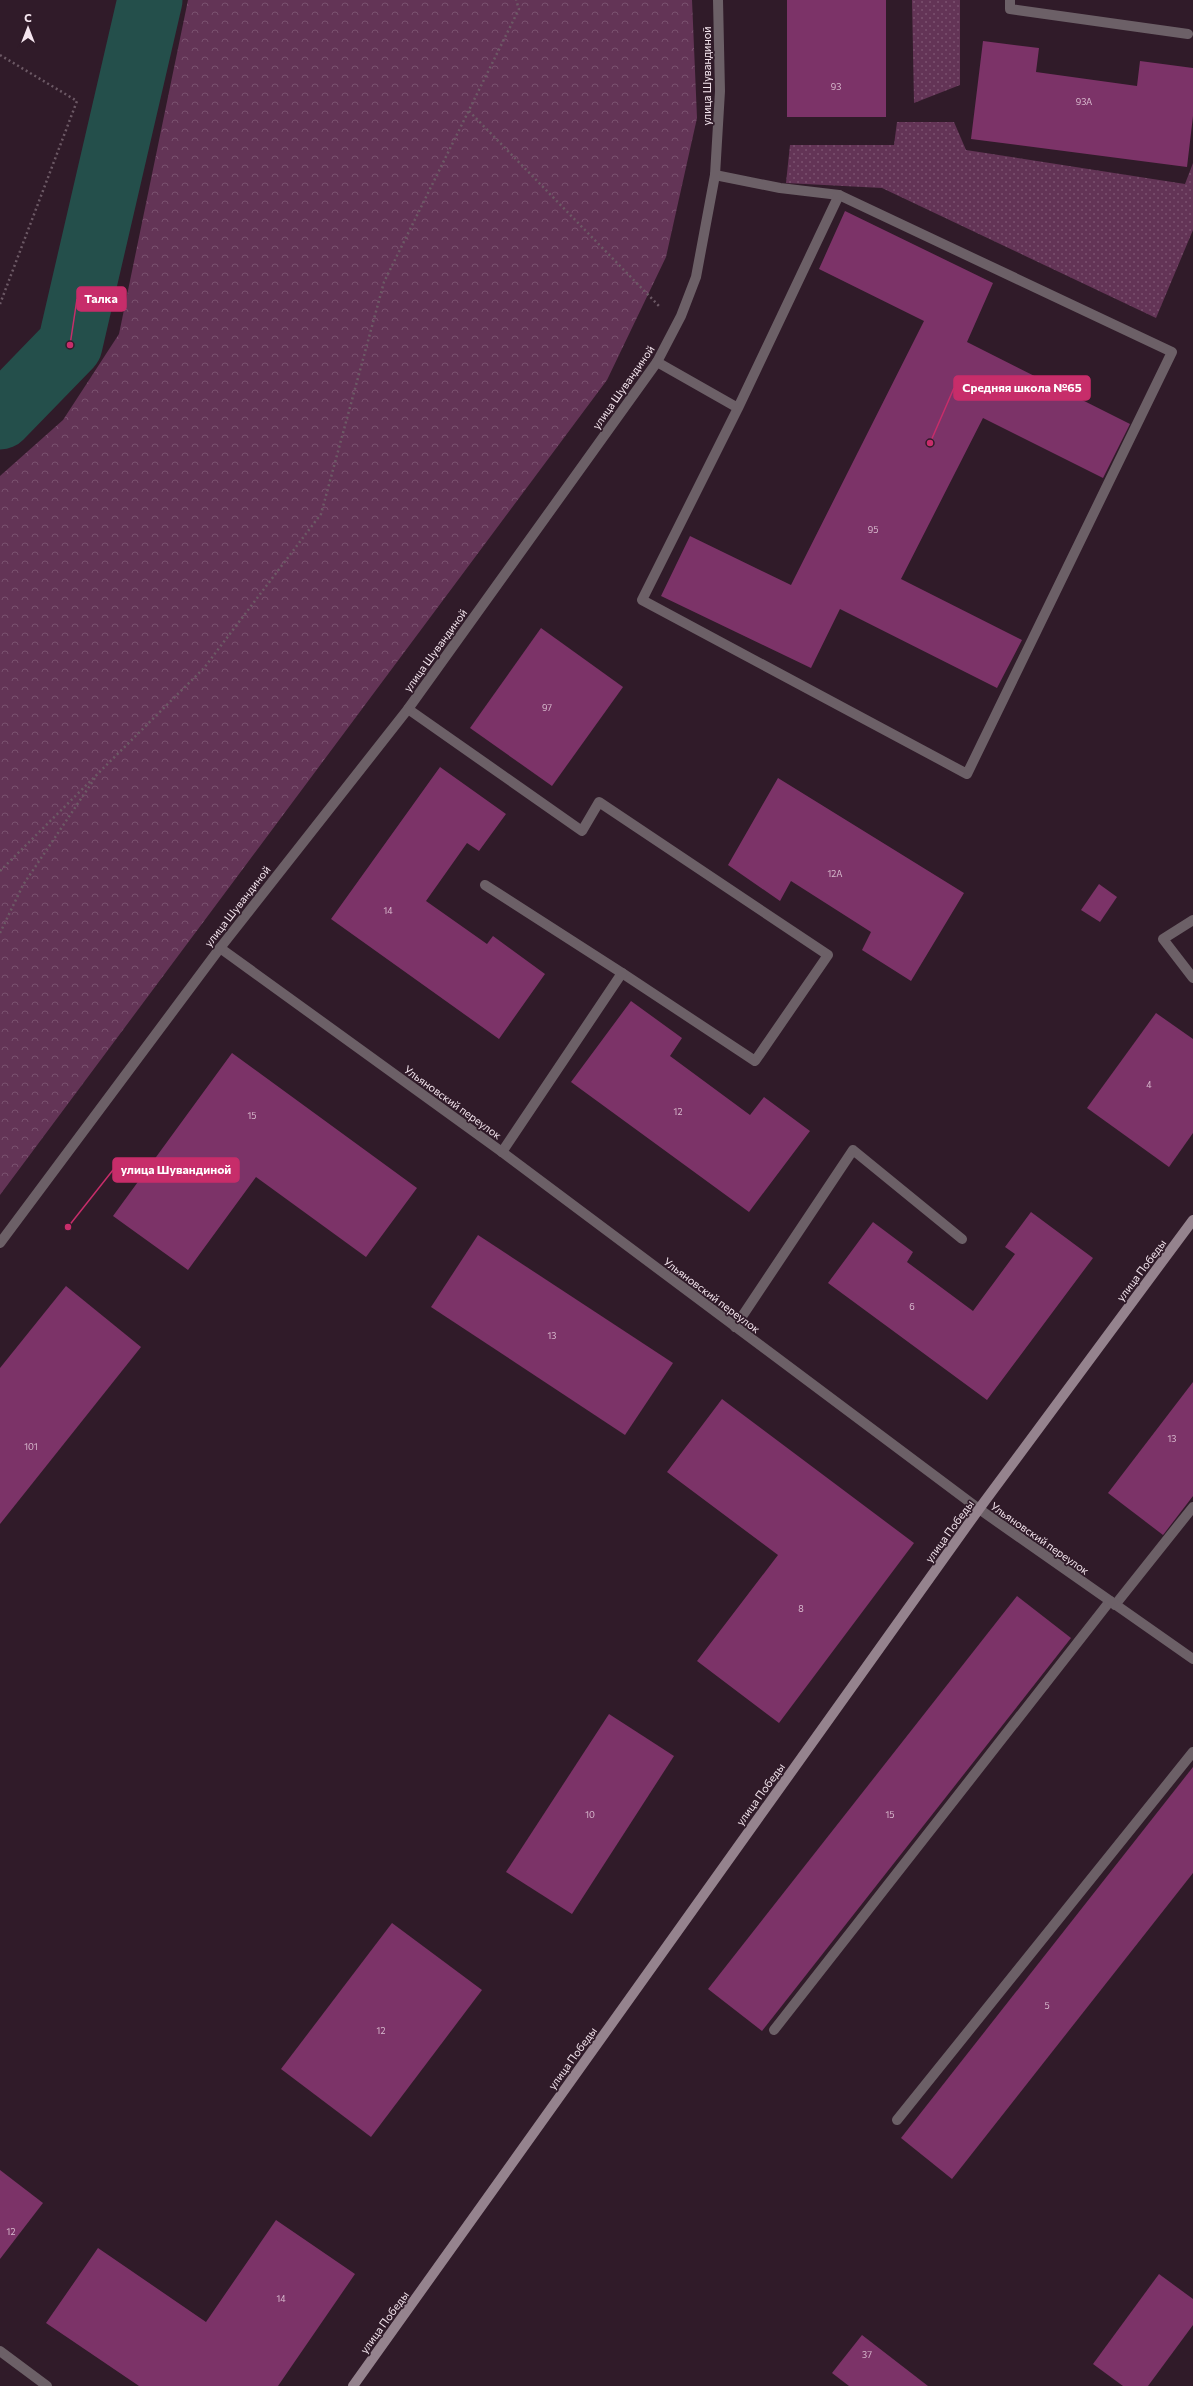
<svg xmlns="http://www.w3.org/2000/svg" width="1193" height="2386" viewBox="0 0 1193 2386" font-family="Commissioner,sans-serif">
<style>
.grass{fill:url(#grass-dots)}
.forest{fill:url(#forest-crowns)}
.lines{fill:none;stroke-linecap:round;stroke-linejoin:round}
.river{stroke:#244f4b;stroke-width:65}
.building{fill:#7c3368}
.path{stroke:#6c5965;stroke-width:2.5;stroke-dasharray:2 3;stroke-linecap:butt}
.lane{stroke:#6c6067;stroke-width:10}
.street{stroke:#6c6067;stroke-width:10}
.secondary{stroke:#95838e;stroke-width:10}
.labels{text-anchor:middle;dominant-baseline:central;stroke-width:3.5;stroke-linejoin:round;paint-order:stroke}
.number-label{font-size:9px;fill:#d7b9cd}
.street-label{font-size:11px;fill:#f5e6ef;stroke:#301b29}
.leader{fill:none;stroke:#c72d6a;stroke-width:1.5}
.callout-dot{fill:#c72d6a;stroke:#301b29;stroke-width:1.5}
.callout{fill:#c72d6a;stroke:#c72d6a;stroke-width:1.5}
.callout-label{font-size:12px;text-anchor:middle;font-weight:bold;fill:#fff}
</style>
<defs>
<pattern id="grass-dots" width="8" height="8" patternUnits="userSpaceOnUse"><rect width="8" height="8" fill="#633456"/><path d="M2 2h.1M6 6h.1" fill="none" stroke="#7a516f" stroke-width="1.8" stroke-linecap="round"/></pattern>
<pattern id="forest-crowns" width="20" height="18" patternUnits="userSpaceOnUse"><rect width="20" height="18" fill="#633456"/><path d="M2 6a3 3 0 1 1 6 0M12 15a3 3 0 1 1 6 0" fill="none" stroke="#7a516f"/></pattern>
</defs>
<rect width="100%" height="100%" fill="#301b29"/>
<g class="grass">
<polygon points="912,0 960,0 960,85 914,103"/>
<polygon points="897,122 954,122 966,150 1185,184 1193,163 1193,230 1156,318 882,188 786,183 790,145 894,145"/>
</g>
<polygon class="forest" points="188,0 692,0 697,118 666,257 607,380 0,1195 0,476 63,420 119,334"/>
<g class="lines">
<polyline class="river" points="0,417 70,345 150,0"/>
</g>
<g class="building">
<rect x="787" y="0" width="99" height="117"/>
<polygon points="983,41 1039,48 1036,72 1137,86 1140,61 1193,68 1193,116 1187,167 971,139"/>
<polygon points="845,211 993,283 967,342 1130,424 1103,478 983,418 901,579 1022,640 997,688 840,609 811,668 661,596 690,536 791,585 924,321 819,269"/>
<polygon points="541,628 623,687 552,786 470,728"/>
<polygon points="440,767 506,814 479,851 467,843 426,901 487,944 493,936 545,974 499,1039 331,919"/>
<polygon points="778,778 964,893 911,981 862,950 871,932 791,881 780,901 728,865"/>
<polygon points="1099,884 1117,897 1100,922 1081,910"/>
<polygon points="631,1001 682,1038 670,1056 750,1115 764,1097 810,1131 749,1212 571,1082"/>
<polygon points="1156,1013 1193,1039 1193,1133 1169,1167 1087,1108"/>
<polygon points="232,1053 417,1188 366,1257 256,1177 188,1270 113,1216"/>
<polygon points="1031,1212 1093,1258 987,1400 828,1283 873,1222 913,1252 907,1262 973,1311 1015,1254 1005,1247"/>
<polygon points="478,1235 673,1363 625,1435 431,1307"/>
<polygon points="66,1286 141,1347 0,1524 0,1368"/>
<polygon points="1193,1382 1193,1496 1163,1535 1108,1493"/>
<polygon points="722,1399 914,1543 779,1723 697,1661 778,1555 667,1472"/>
<polygon points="1017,1596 1071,1638 762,2031 708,1989"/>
<polygon points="609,1714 674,1756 572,1914 506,1872"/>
<polygon points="1193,1767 1193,1873 952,2179 901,2138"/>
<polygon points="392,1923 482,1990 371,2137 281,2069"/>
<polygon points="0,2170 43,2203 0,2259"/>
<polygon points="276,2220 355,2274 278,2386 139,2386 46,2323 98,2248 206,2322"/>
<polygon points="1159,2274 1193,2299 1193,2325 1148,2386 1123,2386 1093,2364"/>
<polygon points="862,2335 928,2386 849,2386 832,2373"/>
</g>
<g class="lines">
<g class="path">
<polyline points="0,55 77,101 0,304"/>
<polyline points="469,111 659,306"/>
<polyline points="0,871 204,668 321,514 384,282 519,9 516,0"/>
<polyline points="0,933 23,885 97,775"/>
</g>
<g class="lane">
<polyline points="1010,0 1010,9 1188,34"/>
<polyline points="715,175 780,188 839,195"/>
<polyline points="657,362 738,408 839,195 1172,352 967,774 642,600 738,408"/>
<polyline points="408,709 582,831 599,802 828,955 755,1061 622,973"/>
<polyline points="485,885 622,973 502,1152"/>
<polyline points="1193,920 1163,939 1193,978"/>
<polyline points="735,1327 853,1150 962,1239"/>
<polyline points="1115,1605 1193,1507"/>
<polyline points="774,2030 1110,1601"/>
<polyline points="897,2120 1193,1752"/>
</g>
<g class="street">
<polyline points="220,948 502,1152 979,1509 1193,1659"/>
<polyline points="0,1243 220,948 408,709 657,362 681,316 696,277 715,175 720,91 718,0"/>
<polyline points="0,2351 47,2386"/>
</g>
<polyline class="secondary" points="353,2386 979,1509 1193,1220"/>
</g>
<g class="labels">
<g class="number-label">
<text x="836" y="86">93</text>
<text x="1084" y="101">93А</text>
<text x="873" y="529">95</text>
<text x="547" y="707">97</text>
<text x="835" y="873">12А</text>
<text x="388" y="910">14</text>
<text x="1149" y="1084">4</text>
<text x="678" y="1111">12</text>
<text x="252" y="1115">15</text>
<text x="912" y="1306">6</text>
<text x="552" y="1335">13</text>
<text x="1172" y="1438">13</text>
<text x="31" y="1446">101</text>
<text x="801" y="1608">8</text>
<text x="590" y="1814">10</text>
<text x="890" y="1814">15</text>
<text x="1047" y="2005">5</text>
<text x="381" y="2030">12</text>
<text x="11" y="2231">12</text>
<text x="281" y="2298">14</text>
<text x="867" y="2354">37</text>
</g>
<g class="street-label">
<text transform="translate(706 76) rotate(-90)">улица Шувандиной</text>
<text transform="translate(623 387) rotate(-55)">улица Шувандиной</text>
<text transform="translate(435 650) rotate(-54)">улица Шувандиной</text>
<text transform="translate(237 906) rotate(-52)">улица Шувандиной</text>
<text transform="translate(453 1102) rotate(36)">Ульяновский переулок</text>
<text transform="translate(1141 1270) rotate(-53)">улица Победы</text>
<text transform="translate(712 1295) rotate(37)">Ульяновский переулок</text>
<text transform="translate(949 1531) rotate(-54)">улица Победы</text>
<text transform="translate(1040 1538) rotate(35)">Ульяновский переулок</text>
<text transform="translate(760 1794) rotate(-54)">улица Победы</text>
<text transform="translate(572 2058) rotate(-54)">улица Победы</text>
<text transform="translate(384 2322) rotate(-54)">улица Победы</text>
</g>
</g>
<path class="leader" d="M70 345L77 299M930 443L954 388M68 1227L113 1170"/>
<g class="callout-dot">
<circle cx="70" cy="345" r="4"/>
<circle cx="930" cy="443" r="4"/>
<circle cx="68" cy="1227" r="4"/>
</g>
<g class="callout">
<rect x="77" y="287" width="49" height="24" rx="4"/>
<rect x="954" y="376" width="136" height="24" rx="4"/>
<rect x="113" y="1158" width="126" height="24" rx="4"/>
</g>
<g class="callout-label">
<text x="101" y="303">Талка</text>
<text x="1022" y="392">Средняя школа №65</text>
<text x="176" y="1174">улица Шувандиной</text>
</g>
<g transform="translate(28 28)" stroke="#301b29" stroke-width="3" paint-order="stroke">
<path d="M0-3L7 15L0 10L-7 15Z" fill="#f5e6ef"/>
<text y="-6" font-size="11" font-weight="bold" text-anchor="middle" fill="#f5e6ef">С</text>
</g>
</svg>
